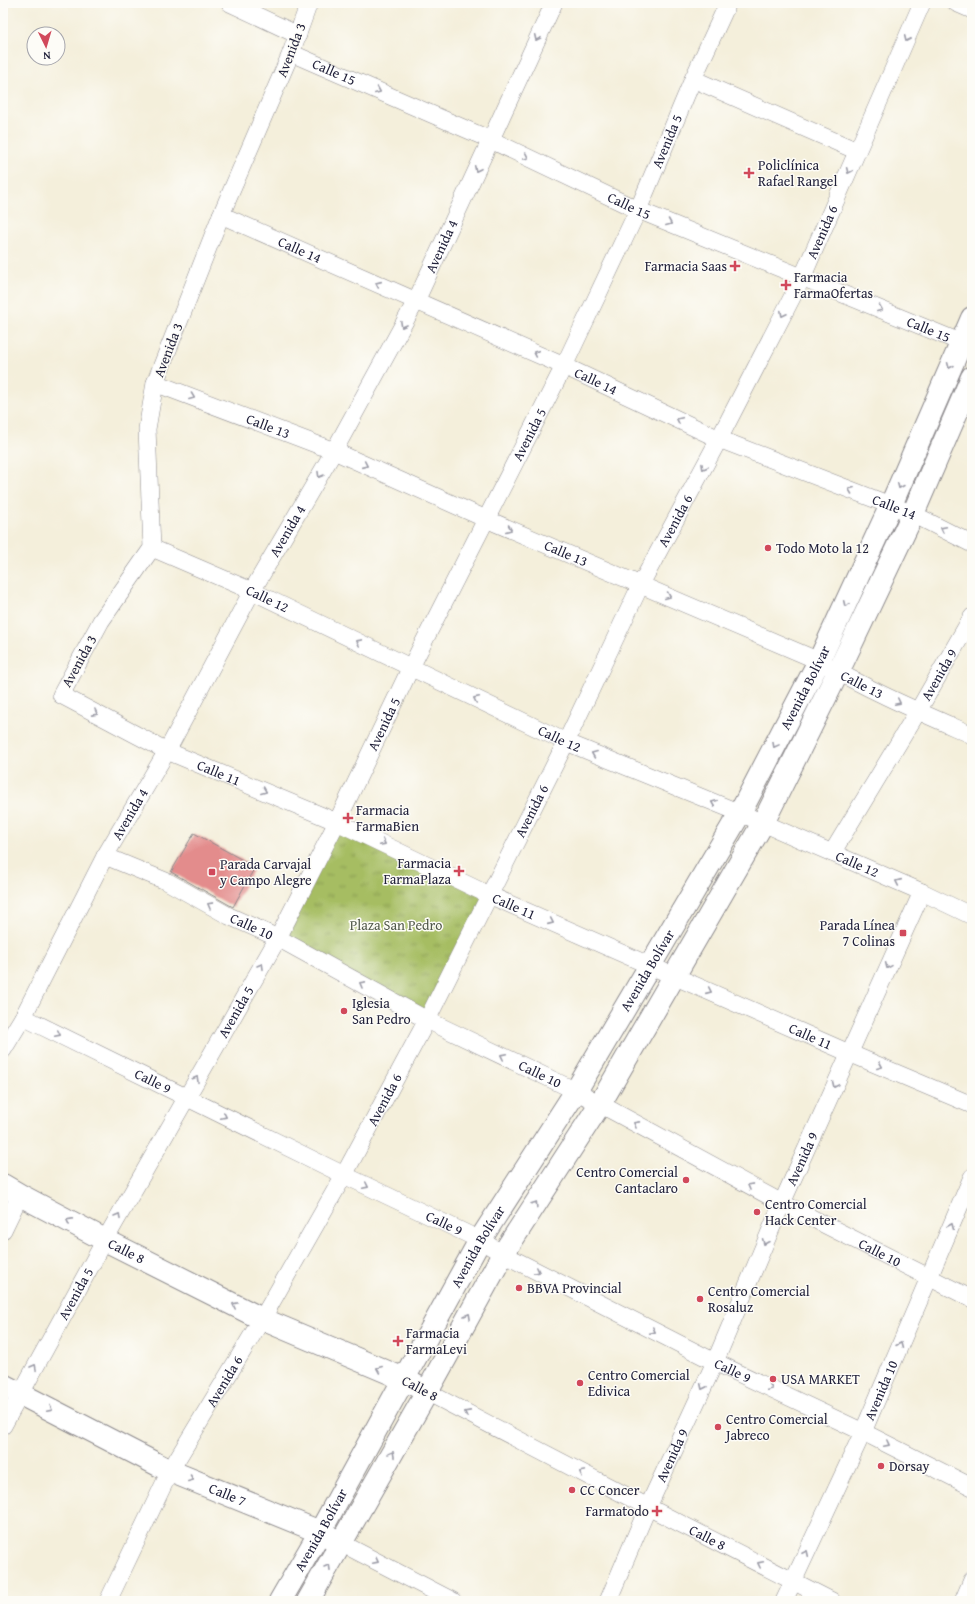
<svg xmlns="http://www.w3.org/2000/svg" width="975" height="1604" viewBox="0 0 975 1604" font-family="'Gentium Book Plus',serif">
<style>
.park{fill:url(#park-tufts);stroke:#64704e}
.building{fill:#e38c8c}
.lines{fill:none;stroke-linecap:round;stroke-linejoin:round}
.street-casing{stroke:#8b888b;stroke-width:18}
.secondary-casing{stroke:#8b888b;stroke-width:24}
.highway-casing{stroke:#8b888b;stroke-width:24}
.street{stroke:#fff;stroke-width:17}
.secondary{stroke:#fff;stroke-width:22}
.highway{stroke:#fff;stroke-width:22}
.oneway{stroke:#9c9ca7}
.poi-dot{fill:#d1495b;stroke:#fdfcf7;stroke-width:1.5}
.labels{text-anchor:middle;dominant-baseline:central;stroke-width:3;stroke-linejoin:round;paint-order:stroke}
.street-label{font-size:14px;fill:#22223b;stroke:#fdfcf7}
.poi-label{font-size:14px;fill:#22223b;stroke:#fdfcf7;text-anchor:start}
.park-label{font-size:14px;fill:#505849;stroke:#fdfcf7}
</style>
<defs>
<pattern id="park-tufts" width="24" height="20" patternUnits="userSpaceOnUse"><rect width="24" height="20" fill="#a6bd62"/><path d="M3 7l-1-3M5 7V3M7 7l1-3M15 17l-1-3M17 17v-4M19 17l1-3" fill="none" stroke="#879952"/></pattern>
</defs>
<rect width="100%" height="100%" fill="#fdfcf7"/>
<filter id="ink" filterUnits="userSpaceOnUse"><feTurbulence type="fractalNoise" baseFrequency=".025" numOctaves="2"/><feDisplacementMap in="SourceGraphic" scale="8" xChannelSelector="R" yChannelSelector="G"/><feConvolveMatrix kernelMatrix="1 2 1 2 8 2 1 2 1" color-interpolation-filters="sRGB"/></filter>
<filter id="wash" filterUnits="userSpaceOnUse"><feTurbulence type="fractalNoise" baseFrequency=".012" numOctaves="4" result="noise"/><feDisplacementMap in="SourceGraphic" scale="16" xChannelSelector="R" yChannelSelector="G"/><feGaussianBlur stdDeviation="0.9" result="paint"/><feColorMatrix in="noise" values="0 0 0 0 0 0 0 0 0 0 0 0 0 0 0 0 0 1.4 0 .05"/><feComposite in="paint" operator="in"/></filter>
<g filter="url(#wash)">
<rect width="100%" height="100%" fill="#f4efdb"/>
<polygon class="park" points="337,822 489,895 427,1020 278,938"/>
<g id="blocks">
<polygon class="building" points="194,833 255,867 233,907 171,872"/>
</g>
</g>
<g filter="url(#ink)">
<use href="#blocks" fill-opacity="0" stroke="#8b888b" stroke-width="1"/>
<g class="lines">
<g class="street-casing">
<g id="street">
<polyline points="230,3 298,35"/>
<path id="s1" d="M309,3L291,53L221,215L155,383L147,429L152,548L101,621L61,695L167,751L337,822L489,895L849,1053L972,1105"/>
<polyline points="956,3 972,10"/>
<path id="s2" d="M291,53L491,140L638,210L960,342"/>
<polyline points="693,79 857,151"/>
<path id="s3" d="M221,215L564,366L719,439L913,514L972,544"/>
<path id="s4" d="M155,383L334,451L486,519L819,661C868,690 920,712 972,735"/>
<path id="s5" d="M152,548L252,591L566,742L740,813L922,892L972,916"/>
<path id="s6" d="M832,853L918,711L972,617"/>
<path id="s7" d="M105,856L168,882L229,916L278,938L427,1020L576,1091L782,1203L972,1299"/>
<path id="s8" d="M23,1017L344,1175L480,1240L503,1254L715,1362L863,1432L972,1487"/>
<path id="s9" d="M3,1050L23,1017L105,856L167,751L252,591L334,451L416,301L554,3"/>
<polyline points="3,1230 20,1195"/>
<path id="s10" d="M427,1392L648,1507L832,1601"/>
<path id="s11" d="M3,1426L105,1240L278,938L337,822L411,667L564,366L638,210L693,79L728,3"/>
<polyline points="341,1543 453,1601"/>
<path id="s12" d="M108,1601L170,1471L262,1319L344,1175L427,1020L566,742L641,584L719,439L802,278L922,3"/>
<path id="s13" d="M608,1601L648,1507L715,1362L782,1203L922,892"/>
<path id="s14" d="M784,1601L863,1432L972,1177"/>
<polyline points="963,1601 972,1580"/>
</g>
</g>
<g class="secondary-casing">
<g id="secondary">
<path id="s15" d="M3,1185L20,1195L105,1240L262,1319L404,1379L427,1392"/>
<path id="s16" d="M3,1385L170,1471L320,1532L341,1543"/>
</g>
</g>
<g class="highway-casing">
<g id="highway">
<path id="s17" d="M280,1601L320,1532L480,1240L576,1091L740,813L819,661L891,505L972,318"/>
<polyline points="308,1601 427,1392 503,1254 600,1104 763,823 838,672 913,514 972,377"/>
</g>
</g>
<use href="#street" class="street"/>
<use href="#secondary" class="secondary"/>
<use href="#highway" class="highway"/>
</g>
<defs><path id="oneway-chevron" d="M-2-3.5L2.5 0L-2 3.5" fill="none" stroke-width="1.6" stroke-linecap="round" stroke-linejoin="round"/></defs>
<g class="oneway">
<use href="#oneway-chevron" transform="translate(537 38) rotate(115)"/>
<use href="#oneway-chevron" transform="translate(907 39) rotate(114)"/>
<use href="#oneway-chevron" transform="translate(378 91) rotate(23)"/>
<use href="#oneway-chevron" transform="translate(526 157) rotate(25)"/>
<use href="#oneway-chevron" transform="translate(477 169) rotate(115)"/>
<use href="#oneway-chevron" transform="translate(849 171) rotate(114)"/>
<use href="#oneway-chevron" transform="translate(669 223) rotate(22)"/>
<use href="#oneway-chevron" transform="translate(378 284) rotate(-156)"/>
<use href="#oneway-chevron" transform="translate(880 309) rotate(22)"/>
<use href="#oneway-chevron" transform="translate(783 314) rotate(117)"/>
<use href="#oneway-chevron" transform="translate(403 325) rotate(119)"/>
<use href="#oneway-chevron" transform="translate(536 353) rotate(-156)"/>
<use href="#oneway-chevron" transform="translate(950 366) rotate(113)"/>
<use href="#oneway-chevron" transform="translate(192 397) rotate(21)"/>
<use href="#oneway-chevron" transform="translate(679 420) rotate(-155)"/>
<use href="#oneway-chevron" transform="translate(365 465) rotate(24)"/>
<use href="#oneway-chevron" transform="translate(704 467) rotate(119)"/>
<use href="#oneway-chevron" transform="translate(320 475) rotate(120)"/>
<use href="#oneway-chevron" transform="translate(900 486) rotate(113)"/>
<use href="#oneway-chevron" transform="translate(851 490) rotate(-159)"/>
<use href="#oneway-chevron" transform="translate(509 529) rotate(23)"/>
<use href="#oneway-chevron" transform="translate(943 529) rotate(-153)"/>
<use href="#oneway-chevron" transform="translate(668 596) rotate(23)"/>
<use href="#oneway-chevron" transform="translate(846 604) rotate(115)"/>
<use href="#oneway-chevron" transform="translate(359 642) rotate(-154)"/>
<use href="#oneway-chevron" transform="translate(476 699) rotate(-154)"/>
<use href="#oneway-chevron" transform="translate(898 702) rotate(26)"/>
<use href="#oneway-chevron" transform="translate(95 713) rotate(28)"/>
<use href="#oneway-chevron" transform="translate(775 745) rotate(118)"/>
<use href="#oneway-chevron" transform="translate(594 754) rotate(-158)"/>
<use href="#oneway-chevron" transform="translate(264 791) rotate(22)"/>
<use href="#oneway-chevron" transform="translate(714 803) rotate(-158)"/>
<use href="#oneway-chevron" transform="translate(383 843) rotate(26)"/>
<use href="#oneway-chevron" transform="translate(898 882) rotate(-156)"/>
<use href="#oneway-chevron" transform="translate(210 905) rotate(-151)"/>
<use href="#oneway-chevron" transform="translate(551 922) rotate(24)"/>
<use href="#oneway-chevron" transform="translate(261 966) rotate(-60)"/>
<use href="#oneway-chevron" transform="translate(888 966) rotate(114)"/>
<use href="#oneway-chevron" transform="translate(362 984) rotate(-151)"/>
<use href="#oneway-chevron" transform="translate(709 991) rotate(24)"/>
<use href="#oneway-chevron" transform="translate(58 1034) rotate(26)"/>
<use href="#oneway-chevron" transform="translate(503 1056) rotate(-154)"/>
<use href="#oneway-chevron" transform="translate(880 1066) rotate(23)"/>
<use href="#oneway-chevron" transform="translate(196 1079) rotate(-60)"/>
<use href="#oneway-chevron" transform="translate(835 1085) rotate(114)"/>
<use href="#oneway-chevron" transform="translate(224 1116) rotate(26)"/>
<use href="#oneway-chevron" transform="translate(636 1124) rotate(-151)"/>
<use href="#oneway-chevron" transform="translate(366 1186) rotate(26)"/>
<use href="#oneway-chevron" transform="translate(750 1186) rotate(-151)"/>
<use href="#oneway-chevron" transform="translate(535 1204) rotate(-57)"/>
<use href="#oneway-chevron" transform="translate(118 1216) rotate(-60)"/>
<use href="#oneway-chevron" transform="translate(69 1221) rotate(-152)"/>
<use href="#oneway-chevron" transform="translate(951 1226) rotate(-67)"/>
<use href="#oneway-chevron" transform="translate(765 1242) rotate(113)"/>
<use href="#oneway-chevron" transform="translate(537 1271) rotate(27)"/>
<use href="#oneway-chevron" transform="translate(235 1305) rotate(-153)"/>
<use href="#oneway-chevron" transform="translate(468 1316) rotate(-61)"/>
<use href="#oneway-chevron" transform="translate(653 1331) rotate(27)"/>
<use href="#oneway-chevron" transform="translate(900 1345) rotate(-67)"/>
<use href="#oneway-chevron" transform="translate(34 1367) rotate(-61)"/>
<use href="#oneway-chevron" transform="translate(379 1369) rotate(-157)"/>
<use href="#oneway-chevron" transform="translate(703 1387) rotate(115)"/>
<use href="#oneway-chevron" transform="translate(770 1388) rotate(25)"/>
<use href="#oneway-chevron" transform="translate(50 1409) rotate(27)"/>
<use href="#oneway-chevron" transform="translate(467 1413) rotate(-152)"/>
<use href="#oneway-chevron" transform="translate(887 1444) rotate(27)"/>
<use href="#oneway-chevron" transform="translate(392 1454) rotate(-61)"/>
<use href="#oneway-chevron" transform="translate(582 1473) rotate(-152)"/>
<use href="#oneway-chevron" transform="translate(191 1479) rotate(22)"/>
<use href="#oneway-chevron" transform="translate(806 1553) rotate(-65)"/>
<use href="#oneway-chevron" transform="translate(376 1561) rotate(27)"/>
<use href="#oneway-chevron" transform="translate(760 1564) rotate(-153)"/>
<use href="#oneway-chevron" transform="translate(328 1567) rotate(-60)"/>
</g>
</g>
<g class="poi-dot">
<path d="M747 167h4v4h4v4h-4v4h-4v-4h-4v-4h4z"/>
<path d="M733 260h4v4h4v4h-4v4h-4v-4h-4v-4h4z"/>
<path d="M784 279h4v4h4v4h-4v4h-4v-4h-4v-4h4z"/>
<circle cx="768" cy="548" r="4"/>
<path d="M346 812h4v4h4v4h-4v4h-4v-4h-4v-4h4z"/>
<path d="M457 865h4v4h4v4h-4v4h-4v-4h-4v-4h4z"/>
<rect x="208" y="868" width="8" height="8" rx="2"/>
<rect x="899" y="929" width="8" height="8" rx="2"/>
<circle cx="344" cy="1011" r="4"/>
<circle cx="686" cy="1180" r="4"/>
<circle cx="757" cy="1212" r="4"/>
<circle cx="519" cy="1288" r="4"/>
<circle cx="700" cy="1299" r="4"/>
<path d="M396 1335h4v4h4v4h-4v4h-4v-4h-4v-4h4z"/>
<circle cx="773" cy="1379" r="4"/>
<circle cx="580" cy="1383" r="4"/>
<circle cx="718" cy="1427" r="4"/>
<circle cx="881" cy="1466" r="4"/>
<circle cx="572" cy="1490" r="4"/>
<path d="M655 1505h4v4h4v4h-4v4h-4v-4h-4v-4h4z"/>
</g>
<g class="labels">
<g class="street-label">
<text transform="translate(291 50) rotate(-69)">Avenida 3</text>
<text stroke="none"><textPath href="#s2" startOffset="47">Calle 15</textPath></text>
<text stroke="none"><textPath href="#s11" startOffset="1447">Avenida 5</textPath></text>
<text stroke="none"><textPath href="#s2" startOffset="371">Calle 15</textPath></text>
<text stroke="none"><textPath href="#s12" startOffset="1545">Avenida 6</textPath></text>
<text stroke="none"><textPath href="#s9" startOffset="916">Avenida 4</textPath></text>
<text stroke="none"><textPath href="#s3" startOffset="86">Calle 14</textPath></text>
<text stroke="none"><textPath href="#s2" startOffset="695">Calle 15</textPath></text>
<text transform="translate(168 350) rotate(-69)">Avenida 3</text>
<text stroke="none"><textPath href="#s3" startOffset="410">Calle 14</textPath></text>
<text stroke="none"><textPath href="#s4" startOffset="121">Calle 13</textPath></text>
<text stroke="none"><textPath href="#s11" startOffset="1123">Avenida 5</textPath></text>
<text stroke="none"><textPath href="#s3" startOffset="734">Calle 14</textPath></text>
<text stroke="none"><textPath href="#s12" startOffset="1221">Avenida 6</textPath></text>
<text stroke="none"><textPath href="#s9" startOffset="592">Avenida 4</textPath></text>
<text stroke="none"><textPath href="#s4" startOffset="445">Calle 13</textPath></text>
<text stroke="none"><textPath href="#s5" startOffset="126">Calle 12</textPath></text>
<text transform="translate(79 661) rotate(-61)">Avenida 3</text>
<text stroke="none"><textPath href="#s6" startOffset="208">Avenida 9</textPath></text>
<text stroke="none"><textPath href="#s4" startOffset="769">Calle 13</textPath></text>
<text stroke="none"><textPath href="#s17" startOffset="1054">Avenida Bolívar</textPath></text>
<text stroke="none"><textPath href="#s11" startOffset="799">Avenida 5</textPath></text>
<text stroke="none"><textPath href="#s5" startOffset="450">Calle 12</textPath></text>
<text stroke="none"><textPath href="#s1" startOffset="925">Calle 11</textPath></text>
<text stroke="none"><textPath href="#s12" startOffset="897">Avenida 6</textPath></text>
<text stroke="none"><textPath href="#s9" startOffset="268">Avenida 4</textPath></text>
<text stroke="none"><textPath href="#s5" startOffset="773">Calle 12</textPath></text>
<text stroke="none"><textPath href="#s1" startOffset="1249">Calle 11</textPath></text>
<text stroke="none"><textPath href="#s7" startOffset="163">Calle 10</textPath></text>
<text stroke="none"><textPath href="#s17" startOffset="730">Avenida Bolívar</textPath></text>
<text stroke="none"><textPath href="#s11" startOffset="475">Avenida 5</textPath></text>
<text stroke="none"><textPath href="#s1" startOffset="1573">Calle 11</textPath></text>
<text stroke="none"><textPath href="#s7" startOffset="487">Calle 10</textPath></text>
<text stroke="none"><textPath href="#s8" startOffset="145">Calle 9</textPath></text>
<text stroke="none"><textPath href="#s12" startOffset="573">Avenida 6</textPath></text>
<text stroke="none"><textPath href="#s13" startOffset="483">Avenida 9</textPath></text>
<text stroke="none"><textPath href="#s8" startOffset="469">Calle 9</textPath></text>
<text stroke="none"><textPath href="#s17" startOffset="406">Avenida Bolívar</textPath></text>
<text stroke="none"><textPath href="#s15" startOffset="140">Calle 8</textPath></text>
<text stroke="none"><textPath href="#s7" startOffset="871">Calle 10</textPath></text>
<text stroke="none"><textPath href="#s11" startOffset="151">Avenida 5</textPath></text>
<text stroke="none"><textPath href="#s8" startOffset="793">Calle 9</textPath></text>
<text stroke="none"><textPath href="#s12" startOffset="249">Avenida 6</textPath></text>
<text transform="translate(420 1388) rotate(28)">Calle 8</text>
<text stroke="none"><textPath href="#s14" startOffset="232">Avenida 10</textPath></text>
<text stroke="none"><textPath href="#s13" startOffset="159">Avenida 9</textPath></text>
<text stroke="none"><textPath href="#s16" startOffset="250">Calle 7</textPath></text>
<text stroke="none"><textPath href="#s17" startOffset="82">Avenida Bolívar</textPath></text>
<text stroke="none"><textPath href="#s10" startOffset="316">Calle 8</textPath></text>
</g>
<g class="poi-label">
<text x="758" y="165">Policlínica<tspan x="758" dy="16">Rafael Rangel</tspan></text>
<text x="727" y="266" text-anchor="end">Farmacia Saas</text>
<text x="794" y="277">Farmacia<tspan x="794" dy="16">FarmaOfertas</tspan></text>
<text x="776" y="548">Todo Moto la 12</text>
<text x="356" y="810">Farmacia<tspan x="356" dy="16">FarmaBien</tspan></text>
<text x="451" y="863" text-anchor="end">Farmacia<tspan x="451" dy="16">FarmaPlaza</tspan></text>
<text x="220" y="864">Parada Carvajal<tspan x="220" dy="16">y Campo Alegre</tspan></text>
<text x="895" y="925" text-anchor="end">Parada Línea<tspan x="895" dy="16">7 Colinas</tspan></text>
<text x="352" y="1003">Iglesia<tspan x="352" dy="16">San Pedro</tspan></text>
<text x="678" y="1172" text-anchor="end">Centro Comercial<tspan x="678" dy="16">Cantaclaro</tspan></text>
<text x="765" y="1204">Centro Comercial<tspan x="765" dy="16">Hack Center</tspan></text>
<text x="527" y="1288">BBVA Provincial</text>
<text x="708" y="1291">Centro Comercial<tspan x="708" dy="16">Rosaluz</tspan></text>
<text x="406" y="1333">Farmacia<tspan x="406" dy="16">FarmaLevi</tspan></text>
<text x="588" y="1375">Centro Comercial<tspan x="588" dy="16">Edivica</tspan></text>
<text x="781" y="1379">USA MARKET</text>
<text x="726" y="1419">Centro Comercial<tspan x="726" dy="16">Jabreco</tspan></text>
<text x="889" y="1466">Dorsay</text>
<text x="580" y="1490">CC Concer</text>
<text x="649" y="1511" text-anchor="end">Farmatodo</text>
</g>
<g class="park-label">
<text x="396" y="925">Plaza San Pedro</text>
</g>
</g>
<rect width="975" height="1604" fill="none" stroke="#fdfcf7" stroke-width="16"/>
<g transform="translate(46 46) rotate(175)"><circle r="19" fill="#fdfcf7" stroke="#a5a5ac"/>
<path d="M0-3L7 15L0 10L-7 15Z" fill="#d1495b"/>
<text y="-6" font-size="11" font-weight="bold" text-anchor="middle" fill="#22223b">N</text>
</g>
</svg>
